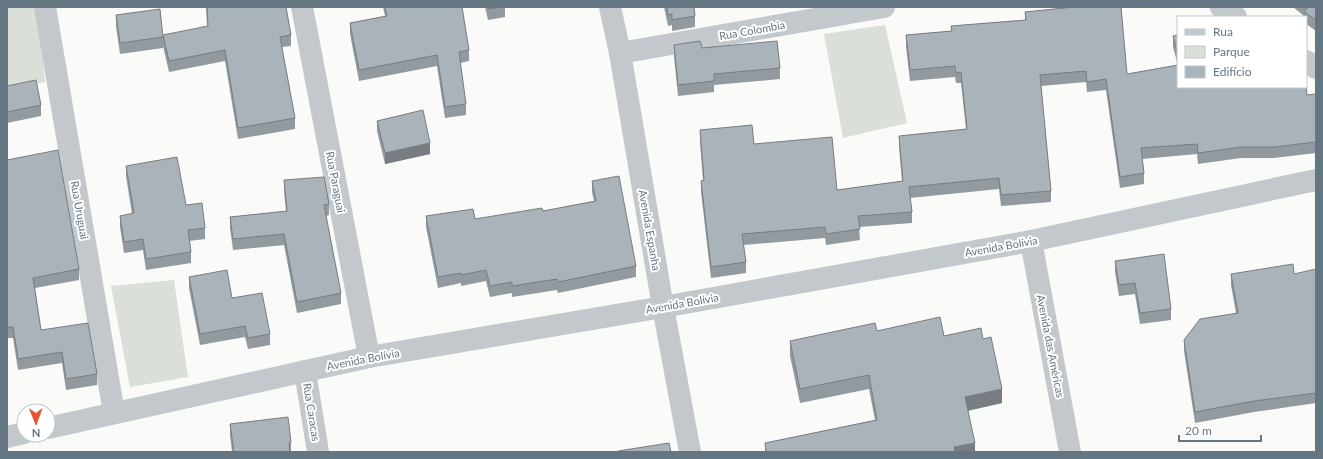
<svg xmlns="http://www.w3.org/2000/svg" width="1323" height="459" viewBox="0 0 1323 459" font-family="Lato,sans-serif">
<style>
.green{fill:#dadfd7}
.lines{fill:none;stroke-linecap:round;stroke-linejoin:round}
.street{stroke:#c3c8cc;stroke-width:22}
.wall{fill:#929a9f}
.shaded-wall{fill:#777d82}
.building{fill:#aab3b9;stroke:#777d82}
.labels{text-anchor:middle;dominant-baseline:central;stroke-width:4;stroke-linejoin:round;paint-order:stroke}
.street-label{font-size:11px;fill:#657683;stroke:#fff}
</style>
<rect width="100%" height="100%" fill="#fafaf8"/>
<g class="green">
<polygon points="7,7 38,7 45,82 7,90"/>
<polygon points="885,25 907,123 843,138 824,34"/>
<polygon points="174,280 188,377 130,387 111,286"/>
</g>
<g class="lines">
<g class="street">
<polyline points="45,7 114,413"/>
<polyline points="302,7 369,357"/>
<polyline points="610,7 620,53 663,307 690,452"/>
<polyline points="1221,7 1236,17"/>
<polyline points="620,53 884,7"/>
<polyline points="1306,61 1316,68"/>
<polyline points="1031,241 1070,452"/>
<polyline points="305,371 318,452"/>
<polyline points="48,428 369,357 663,307 1031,241 1316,180"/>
<polyline points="7,437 24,433"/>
</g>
</g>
<g class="wall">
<polygon points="206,7 286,7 291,35 291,46 282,47 295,118 295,129 238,139 225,61 169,72 163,46 163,48 120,54 116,26 116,15 163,37 207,26"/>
<polygon points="383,7 462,7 469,50 469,61 460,63 466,104 466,115 445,118 437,66 359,81 350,34 350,23 385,16"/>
<polygon points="485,7 512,7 505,8 505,17 488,20"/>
<polygon points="664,7 694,7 695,16 695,27 672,31 672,25 668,26"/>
<polygon points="1073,7 1121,7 1127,74 1178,65 1173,47 1173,36 1178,35 1178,87 1307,95 1316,94 1316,153 1274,158 1241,158 1198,164 1197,154 1142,159 1144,173 1144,184 1120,188 1106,90 1087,92 1086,82 1041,86 1051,191 1051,202 1001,206 999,189 910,198 912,212 912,223 859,227 860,240 826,245 825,238 743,245 746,262 746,273 711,278 701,192 701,181 703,181 700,141 700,130 754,144 837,190 902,181 899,147 899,136 966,129 961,83 956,83 955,77 910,81 906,46 906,35 951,31 951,26 1025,20 1025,12"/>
<polygon points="1293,7 1316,7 1316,31 1306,24 1306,17 1304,17 1304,16"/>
<polygon points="674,45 702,48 780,68 780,79 714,85 714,92 678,96 674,56"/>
<polygon points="7,86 41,105 41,116 7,123"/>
<polygon points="377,121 430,154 385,164 377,131"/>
<polygon points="7,160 79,269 79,280 35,288 41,330 97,374 97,385 66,390 62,363 18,370 13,338 7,338"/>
<polygon points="126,166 186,205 205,228 205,239 189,241 191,252 191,263 146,270 143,250 124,253 120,227 120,216 132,214 126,176"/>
<polygon points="284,180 329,204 329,215 326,216 341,293 341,304 297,313 284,245 233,250 230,228 230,217 286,211 284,191"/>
<polygon points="592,181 636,266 636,277 558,293 557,290 512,297 512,293 490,297 486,281 461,286 461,283 438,288 426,227 426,216 475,219 543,211 594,201 592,192"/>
<polygon points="1115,261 1171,309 1171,320 1140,324 1135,294 1119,296 1115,272"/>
<polygon points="1316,271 1316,403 1254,412 1195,423 1184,351 1184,340 1236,313 1231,285 1231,274 1294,274"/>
<polygon points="189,277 232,298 270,334 270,345 248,349 245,337 200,345 189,288"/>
<polygon points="877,331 944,336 983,339 1002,403 968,411 975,452 765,452 765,443 875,420 869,389 800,403 790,356 790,341"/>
<polygon points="230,424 291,442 291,452 232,452 230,435"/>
</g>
<g class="shaded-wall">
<polygon points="430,143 430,154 385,164 385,153"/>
<polygon points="1002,389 1002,403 965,411 965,397"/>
<polygon points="975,443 975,452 954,452 954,447"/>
</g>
<g class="building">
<polygon points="207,7 286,7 291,35 280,37 295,118 238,128 225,50 169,61 163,35 208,26"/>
<polygon points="385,7 462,7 469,50 459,52 466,104 445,107 437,55 359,70 350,23 387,16"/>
<polygon points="488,7 502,7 488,9"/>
<polygon points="667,7 694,7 695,16 672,20 672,14 668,15"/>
<polygon points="1074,7 1121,7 1127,74 1178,65 1178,87 1306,87 1306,85 1307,95 1316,94 1316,142 1274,147 1241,147 1198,153 1197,144 1141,148 1144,173 1120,177 1106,79 1087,82 1086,71 1040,75 1051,191 1001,195 999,178 909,187 912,212 858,216 860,229 826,234 825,227 742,234 746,262 711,267 701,181 704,180 700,130 752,125 754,144 832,137 837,190 903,181 899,136 967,129 961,72 956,73 955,66 910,70 906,35 952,31 951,26 1026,20 1025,12"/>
<polygon points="1307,7 1316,7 1316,20 1304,12 1308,7"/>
<polygon points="160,9 163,37 120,43 116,15"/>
<polygon points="1178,35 1178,55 1173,36"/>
<polygon points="700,41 702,48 777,41 780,68 714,74 714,81 678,85 674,45"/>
<polygon points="36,80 41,105 7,112 7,86"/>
<polygon points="423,110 430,143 385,153 377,121"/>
<polygon points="58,150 79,269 33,278 41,330 88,323 97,374 66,379 62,352 18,359 13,327 7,327 7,160"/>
<polygon points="177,157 186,205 202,203 205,228 188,230 191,252 146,259 143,239 124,242 120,216 134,213 126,166"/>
<polygon points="619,176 636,266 558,282 557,279 512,286 512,282 490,286 486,270 461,275 461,273 438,277 426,216 473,209 475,219 542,208 543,211 596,201 592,181"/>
<polygon points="324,177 329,204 324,205 341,293 297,302 284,234 233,239 230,217 287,211 284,180"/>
<polygon points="1164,254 1171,309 1140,313 1135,283 1119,285 1115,261"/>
<polygon points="1293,264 1294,274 1316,269 1316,393 1254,401 1195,412 1184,340 1200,319 1238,313 1231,274"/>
<polygon points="227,270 232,298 262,293 270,334 248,338 245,326 200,334 189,277"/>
<polygon points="940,317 944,336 981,328 983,339 991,337 1002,389 965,397 975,443 954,447 955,452 766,452 765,443 877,420 869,375 800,389 790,341 875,323 877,331"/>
<polygon points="288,417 291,442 289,443 290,452 234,452 230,424"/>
<polygon points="669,443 671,452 618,452 618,451"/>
</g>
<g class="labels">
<g class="street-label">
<text transform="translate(752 30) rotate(-10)">Rua Colombia</text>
<text transform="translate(336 182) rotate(79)">Rua Paraguai</text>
<text transform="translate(80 210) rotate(80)">Rua Uruguai</text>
<text transform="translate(650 230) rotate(80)">Avenida Espanha</text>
<text transform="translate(1001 246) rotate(-10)">Avenida Bolívia</text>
<text transform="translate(682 303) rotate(-10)">Avenida Bolívia</text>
<text transform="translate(1051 346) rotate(79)">Avenida das Américas</text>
<text transform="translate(363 359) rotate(-11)">Avenida Bolívia</text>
<text transform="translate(312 412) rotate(81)">Rua Caracas</text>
</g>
</g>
<rect width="1323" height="459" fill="none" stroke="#657683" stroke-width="16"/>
<rect x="1177" y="16" width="130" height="72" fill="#ffffff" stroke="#c1c8cd"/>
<rect x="1185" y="29" width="20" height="6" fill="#c3c8cc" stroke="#c1c8cd"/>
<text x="1213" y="36" font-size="12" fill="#657683">Rua</text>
<rect x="1185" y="46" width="20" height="12" fill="#dadfd7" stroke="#c1c8cd"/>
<text x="1213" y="56" font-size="12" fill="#657683">Parque</text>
<rect x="1185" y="66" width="20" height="12" fill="#aab3b9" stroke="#c1c8cd"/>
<text x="1213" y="76" font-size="12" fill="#657683">Edifício</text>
<g transform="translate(36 423) rotate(179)"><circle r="19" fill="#ffffff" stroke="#c1c8cd"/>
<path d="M0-3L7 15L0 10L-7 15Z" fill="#e4572e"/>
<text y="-6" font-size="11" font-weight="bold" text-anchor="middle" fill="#657683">N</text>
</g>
<path d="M1179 435v6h82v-6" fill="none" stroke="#657683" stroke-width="2"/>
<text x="1185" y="435" font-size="12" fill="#657683" stroke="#ffffff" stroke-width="3" paint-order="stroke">20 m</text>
</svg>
